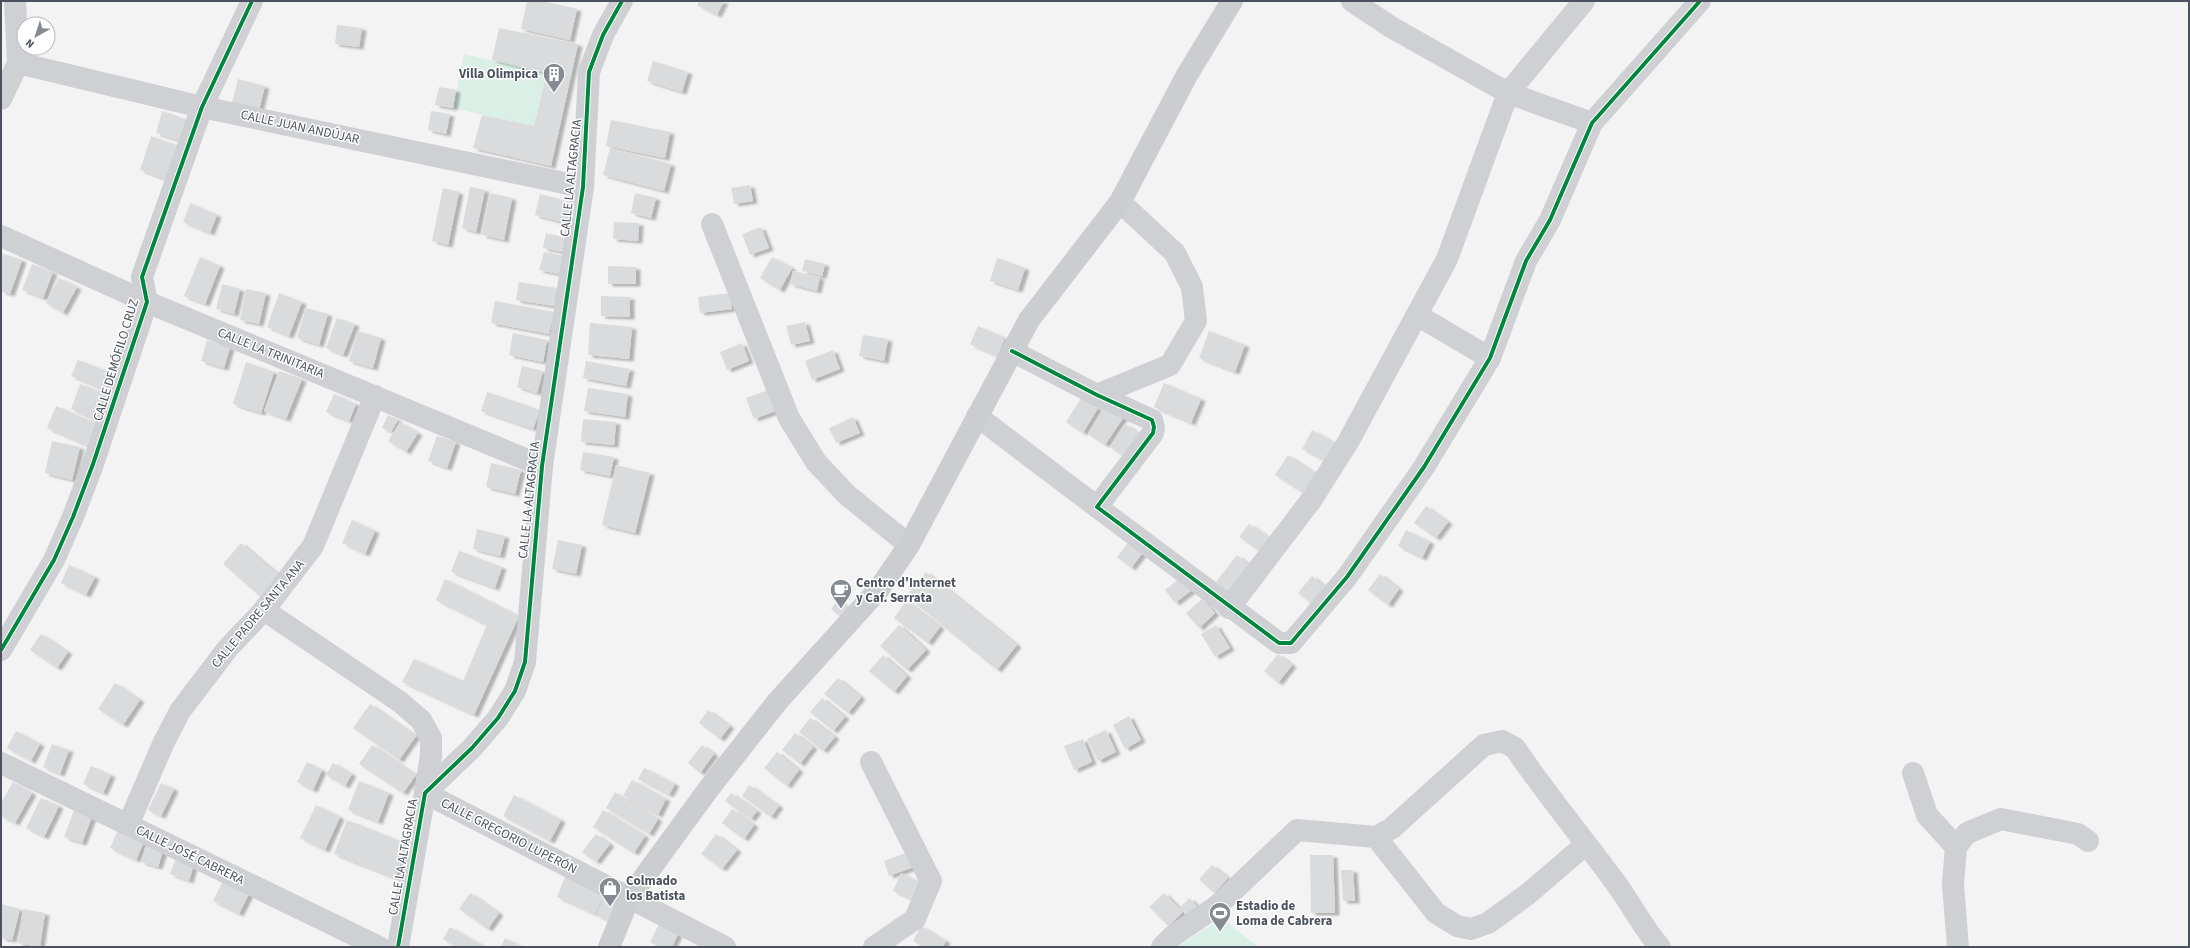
<svg xmlns="http://www.w3.org/2000/svg" width="2190" height="948" viewBox="0 0 2190 948" font-family="'Source Sans 3',sans-serif">
<style>
.garden{fill:#daefe6}
.building{fill:#dadbdd;filter:url(#shadow)}
.lines{fill:none;stroke-linecap:round;stroke-linejoin:round}
.street{stroke:#cfd0d3;stroke-width:22}
.primary{stroke:#cbcdd0;stroke-width:22}
.cycleway-casing{stroke:#fff;stroke-width:6}
.cycleway{stroke:#00873e;stroke-width:4}
.labels{text-anchor:middle;dominant-baseline:central;stroke-width:3;stroke-linejoin:round;paint-order:stroke}
.poi-label{font-size:13px;font-weight:bold;fill:#4b515e;stroke:#fff;text-anchor:start}
.street-label{font-size:13px;fill:#4b515e;stroke:#fff}
</style>
<defs>
<filter id="shadow"><feDropShadow dx="4.5" dy="2.5" stdDeviation="1" flood-color="#0004"/></filter>
</defs>
<rect width="100%" height="100%" fill="#f3f3f3"/>
<g class="garden">
<polygon points="464,54 547,73 534,126 453,108"/>
<polygon points="1222,918 1258,947 1177,947"/>
</g>
<g class="building">
<polygon points="527,1 542,1 577,9 570,40 521,29"/>
<polygon points="699,1 724,1 717,15 697,5"/>
<polygon points="337,25 362,28 359,47 335,44"/>
<polygon points="499,28 578,44 551,166 473,148 482,115 534,126 547,73 492,60"/>
<polygon points="653,61 688,72 682,92 647,81"/>
<polygon points="238,79 265,86 259,110 232,102"/>
<polygon points="439,87 456,90 453,108 435,105"/>
<polygon points="162,111 194,122 187,143 156,133"/>
<polygon points="431,111 450,114 446,134 428,130"/>
<polygon points="611,120 670,132 665,158 606,146"/>
<polygon points="151,136 187,149 174,183 140,170"/>
<polygon points="610,148 671,164 664,191 603,175"/>
<polygon points="750,185 753,201 734,204 731,188"/>
<polygon points="470,187 485,190 476,232 462,228"/>
<polygon points="443,188 459,192 448,245 432,241"/>
<polygon points="490,193 512,198 504,240 482,235"/>
<polygon points="635,193 656,198 651,218 631,213"/>
<polygon points="540,194 574,203 569,224 535,215"/>
<polygon points="190,203 217,215 210,233 183,222"/>
<polygon points="614,222 639,223 638,241 613,239"/>
<polygon points="761,227 769,248 750,255 742,234"/>
<polygon points="546,233 566,238 563,252 543,248"/>
<polygon points="544,252 564,256 559,274 539,270"/>
<polygon points="1,253 22,260 10,294 1,291"/>
<polygon points="200,257 220,266 205,304 184,296"/>
<polygon points="772,257 792,268 780,290 760,278"/>
<polygon points="997,258 1025,268 1018,290 990,281"/>
<polygon points="805,259 825,264 822,276 802,271"/>
<polygon points="32,264 53,272 43,298 22,290"/>
<polygon points="608,266 636,267 636,284 608,284"/>
<polygon points="793,271 820,277 817,291 790,284"/>
<polygon points="59,278 77,287 63,313 46,303"/>
<polygon points="519,282 557,288 554,306 516,300"/>
<polygon points="222,284 240,289 234,314 216,309"/>
<polygon points="246,289 266,293 259,324 240,320"/>
<polygon points="279,293 302,302 289,336 267,327"/>
<polygon points="730,293 732,309 700,313 698,297"/>
<polygon points="601,296 630,297 630,317 601,316"/>
<polygon points="495,301 554,312 549,334 491,323"/>
<polygon points="306,308 328,314 319,345 297,338"/>
<polygon points="337,318 355,324 343,355 326,348"/>
<polygon points="805,322 810,341 791,345 786,326"/>
<polygon points="590,323 632,327 629,359 588,355"/>
<polygon points="978,326 1005,338 997,356 970,344"/>
<polygon points="358,331 381,338 373,368 349,361"/>
<polygon points="1209,331 1245,345 1235,372 1199,358"/>
<polygon points="513,333 547,340 543,362 509,355"/>
<polygon points="863,335 888,339 884,361 859,356"/>
<polygon points="207,340 230,347 224,368 201,361"/>
<polygon points="742,343 749,361 727,370 720,352"/>
<polygon points="833,350 840,369 812,380 805,361"/>
<polygon points="78,360 115,374 109,391 71,376"/>
<polygon points="586,361 630,369 626,386 583,378"/>
<polygon points="246,362 274,372 261,413 233,404"/>
<polygon points="522,366 543,371 537,393 517,387"/>
<polygon points="279,371 302,379 286,419 264,411"/>
<polygon points="1164,383 1201,399 1191,423 1154,407"/>
<polygon points="80,384 110,395 100,421 71,409"/>
<polygon points="777,387 784,408 754,419 746,398"/>
<polygon points="588,388 628,394 625,417 584,411"/>
<polygon points="487,392 540,410 533,429 481,411"/>
<polygon points="334,394 356,404 349,421 326,412"/>
<polygon points="1081,398 1098,408 1083,433 1066,422"/>
<polygon points="1107,403 1125,415 1105,445 1088,434"/>
<polygon points="56,406 98,424 89,446 47,428"/>
<polygon points="388,415 398,420 391,432 382,428"/>
<polygon points="853,417 860,433 836,443 829,428"/>
<polygon points="583,419 616,422 614,445 581,442"/>
<polygon points="400,422 418,433 406,452 388,441"/>
<polygon points="1125,424 1145,438 1130,461 1110,447"/>
<polygon points="1312,430 1335,443 1325,461 1302,449"/>
<polygon points="437,436 456,442 447,468 428,461"/>
<polygon points="52,441 80,447 72,480 45,473"/>
<polygon points="583,452 614,457 610,476 580,470"/>
<polygon points="1288,455 1318,475 1305,494 1275,475"/>
<polygon points="491,463 521,470 515,494 486,487"/>
<polygon points="616,465 650,473 635,533 602,525"/>
<polygon points="1426,506 1448,522 1436,538 1414,523"/>
<polygon points="352,520 375,531 365,554 342,543"/>
<polygon points="1249,524 1271,539 1262,553 1239,537"/>
<polygon points="477,529 505,536 500,556 473,549"/>
<polygon points="1406,530 1430,542 1422,558 1398,546"/>
<polygon points="1131,539 1145,550 1131,568 1117,557"/>
<polygon points="558,540 582,545 576,574 552,569"/>
<polygon points="241,543 283,579 264,600 223,564"/>
<polygon points="459,551 502,567 495,588 451,572"/>
<polygon points="1237,555 1252,567 1231,594 1216,582"/>
<polygon points="69,565 95,577 86,595 61,583"/>
<polygon points="926,572 1017,645 997,670 906,596"/>
<polygon points="1380,574 1399,589 1388,605 1368,590"/>
<polygon points="1312,576 1332,593 1318,609 1298,593"/>
<polygon points="1181,577 1192,590 1175,603 1165,590"/>
<polygon points="445,579 519,616 474,715 402,682 414,659 463,681 487,625 436,600"/>
<polygon points="1202,599 1215,613 1199,628 1186,613"/>
<polygon points="838,600 851,611 843,619 831,609"/>
<polygon points="906,601 940,627 928,643 894,618"/>
<polygon points="899,625 926,650 907,670 880,646"/>
<polygon points="1216,625 1230,648 1215,657 1201,634"/>
<polygon points="41,634 68,652 57,668 30,650"/>
<polygon points="1278,654 1292,665 1278,683 1264,671"/>
<polygon points="883,655 907,676 894,692 869,671"/>
<polygon points="838,678 861,697 848,713 824,694"/>
<polygon points="115,683 140,700 123,725 98,709"/>
<polygon points="822,698 845,717 833,731 810,712"/>
<polygon points="370,704 416,736 399,760 353,728"/>
<polygon points="708,710 730,726 720,739 699,723"/>
<polygon points="1129,716 1141,740 1125,749 1113,725"/>
<polygon points="810,718 835,737 823,751 799,732"/>
<polygon points="1106,730 1116,752 1098,761 1087,739"/>
<polygon points="16,731 40,744 31,761 7,748"/>
<polygon points="795,733 813,747 800,764 782,750"/>
<polygon points="1083,739 1092,762 1074,770 1064,746"/>
<polygon points="52,744 69,750 60,774 43,767"/>
<polygon points="372,745 416,775 403,793 359,764"/>
<polygon points="702,745 714,754 700,773 688,763"/>
<polygon points="777,752 799,770 787,786 764,768"/>
<polygon points="307,762 322,770 313,790 297,782"/>
<polygon points="333,763 352,774 345,786 326,775"/>
<polygon points="91,766 111,775 103,793 83,784"/>
<polygon points="644,768 675,784 669,795 638,779"/>
<polygon points="632,780 666,799 658,815 623,796"/>
<polygon points="359,781 389,793 378,822 348,810"/>
<polygon points="13,782 32,793 15,823 1,816 1,803"/>
<polygon points="161,783 174,789 161,816 148,810"/>
<polygon points="749,785 779,806 771,817 742,796"/>
<polygon points="615,792 658,819 649,834 606,808"/>
<polygon points="731,793 757,811 751,819 725,801"/>
<polygon points="514,795 561,820 550,841 503,816"/>
<polygon points="41,798 59,806 44,837 26,828"/>
<polygon points="316,805 340,817 325,850 300,838"/>
<polygon points="732,809 754,825 744,839 722,823"/>
<polygon points="74,810 92,817 82,843 64,837"/>
<polygon points="603,810 645,836 634,853 593,827"/>
<polygon points="347,820 408,844 395,878 334,854"/>
<polygon points="118,830 144,842 136,860 110,848"/>
<polygon points="596,834 610,844 596,862 582,852"/>
<polygon points="716,834 737,850 722,869 701,854"/>
<polygon points="146,845 163,851 158,867 141,862"/>
<polygon points="909,852 914,867 889,876 884,861"/>
<polygon points="1310,855 1333,855 1335,913 1311,913"/>
<polygon points="176,858 194,864 189,881 170,874"/>
<polygon points="1212,865 1228,878 1214,893 1199,879"/>
<polygon points="1341,870 1353,870 1355,901 1343,901"/>
<polygon points="901,873 922,883 914,900 893,891"/>
<polygon points="565,877 604,894 595,914 557,897"/>
<polygon points="224,879 250,892 239,914 213,901"/>
<polygon points="470,893 499,913 488,929 459,909"/>
<polygon points="605,893 624,901 615,923 596,915"/>
<polygon points="1164,893 1183,912 1168,926 1149,907"/>
<polygon points="1190,898 1202,913 1191,921 1180,907"/>
<polygon points="1,904 20,909 12,940 1,938"/>
<polygon points="23,909 45,913 40,947 18,943"/>
<polygon points="659,924 678,934 672,947 660,947 650,942"/>
<polygon points="921,926 946,941 943,947 924,947 913,941"/>
<polygon points="450,927 481,945 480,947 456,947 443,939"/>
<polygon points="505,938 522,947 501,947"/>
</g>
<g class="lines">
<g class="street">
<polyline points="1352,1 1391,27 1508,93 1592,123"/>
<polyline points="18,63 202,107 583,187"/>
<polyline points="1,99 18,63 15,1"/>
<polyline points="712,224 789,418 816,462 847,495 909,545"/>
<polyline points="1,236 147,302 542,466"/>
<polyline points="1417,315 1490,358"/>
<polyline points="1012,351 1097,395 1152,420 1154,427 1153,433 1097,507 1279,643 1291,643 1347,577 1424,467 1490,358 1526,261 1550,220 1592,123 1700,1"/>
<polyline points="1097,395 1170,365 1196,321 1192,287 1175,253 1120,202"/>
<polyline points="977,416 1097,507"/>
<polyline points="1229,608 1312,499 1348,442 1447,259 1508,93 1584,1"/>
<polyline points="264,610 400,702 421,720 431,738 431,755 425,793 725,947"/>
<polyline points="1,650 54,560 73,517 93,464 147,302 142,277 149,257 202,107 252,1"/>
<polyline points="871,762 931,881 915,919 874,947"/>
<polyline points="1,763 379,947"/>
<polyline points="1913,773 1927,815 1956,847"/>
<polyline points="128,825 164,742 180,711 228,648 264,610 313,546 375,396"/>
<polyline points="1376,837 1436,913 1457,926 1471,929 1488,923 1528,894 1585,845"/>
<polyline points="398,947 425,793 472,748 498,718 515,691 525,662 542,466 583,187 589,72 603,35 622,1"/>
<path d="M1162,947L1174,935L1217,906L1297,830L1376,837L1392,828L1484,745L1502,741L1515,748C1546,794 1582,837 1615,882C1631,903 1642,927 1660,947"/>
<polyline points="1958,947 1953,884 1956,847 1967,833 2001,819 2078,834 2088,841"/>
</g>
<polyline class="primary" points="609,947 629,898 707,791 777,702 879,589 909,545 1029,320 1120,202 1187,75 1232,1"/>
<g class="cycleway-casing">
<g id="cycleway">
<polyline points="1012,351 1097,395 1152,420 1154,427 1153,433 1097,507 1279,643 1291,643 1347,577 1424,467 1490,358 1526,261 1550,220 1592,123 1700,1"/>
<polyline points="1,650 54,560 73,517 93,464 147,302 142,277 149,257 202,107 252,1"/>
<polyline points="398,947 425,793 472,748 498,718 515,691 525,662 542,466 583,187 589,72 603,35 622,1"/>
</g>
</g>
<use href="#cycleway" class="cycleway"/>
</g>
<defs>
<g id="building-pin" transform="scale(1.15)"><path d="M0 17L-7.5 6A9.5 9.5 0 1 1 7.5 6Z" fill="#868a92" stroke="#fff"/><path d="M-4-6H4V6H1V3H-1V6H-4ZM-2.5-4.3h1.7v1.8h-1.7ZM.8-4.3h1.7v1.8H.8ZM-2.5-1h1.7V.8h-1.7ZM.8-1h1.7V.8H.8Z" fill="#fff"/></g>
<g id="cafe-pin" transform="scale(1.15)"><path d="M0 17L-7.5 6A9.5 9.5 0 1 1 7.5 6Z" fill="#868a92" stroke="#fff"/><path d="M-5.5-4.5H6V0H3Q3 3.5 0 3.5H-2.5Q-5.5 3.5-5.5 0ZM3-3.2v2h1.7v-2ZM-6 4.5H4V6H-6Z" fill="#fff"/></g>
<g id="shop-pin" transform="scale(1.15)"><path d="M0 17L-7.5 6A9.5 9.5 0 1 1 7.5 6Z" fill="#868a92" stroke="#fff"/><path d="M-5-2.5h2.3a2.7 3.5 0 0 1 5.4 0H5L5.5 6h-11ZM-1.5-2.5h3a1.5 2.3 0 0 0-3 0Z" fill="#fff"/></g>
<g id="stadium-pin" transform="scale(1.15)"><path d="M0 17L-7.5 6A9.5 9.5 0 1 1 7.5 6Z" fill="#868a92" stroke="#fff"/><path d="M0-5a6.5 5 0 1 0 0 10a6.5 5 0 1 0 0-10ZM-3.5-1.8h7v3.6h-7Z" fill="#fff"/></g>
</defs>
<g fill-rule="evenodd">
<use href="#building-pin" x="554" y="74"/>
<use href="#cafe-pin" x="841" y="590"/>
<use href="#shop-pin" x="610" y="888"/>
<use href="#stadium-pin" x="1220" y="913"/>
</g>
<g class="labels">
<g class="poi-label">
<text x="538" y="74" text-anchor="end">Villa Olimpica</text>
<text x="856" y="583">Centro d'Internet<tspan x="856" dy="15">y Caf. Serrata</tspan></text>
<text x="626" y="881">Colmado<tspan x="626" dy="15">los Batista</tspan></text>
<text x="1236" y="906">Estadio de<tspan x="1236" dy="15">Loma de Cabrera</tspan></text>
</g>
<g class="street-label">
<text transform="translate(300 127) rotate(12)">CALLE JUAN ANDÚJAR</text>
<text transform="translate(571 178) rotate(-84)">CALLE LA ALTAGRACIA</text>
<text transform="translate(271 353) rotate(22)">CALLE LA TRINITARIA</text>
<text transform="translate(116 360) rotate(-73)">CALLE DEMÓFILO CRUZ</text>
<text transform="translate(529 500) rotate(-84)">CALLE LA ALTAGRACIA</text>
<text transform="translate(258 614) rotate(-50)">CALLE PADRE SANTA ANA</text>
<text transform="translate(509 836) rotate(27)">CALLE GREGORIO LUPERÓN</text>
<text transform="translate(190 855) rotate(26)">CALLE JOSÉ CABRERA</text>
<text transform="translate(403 857) rotate(-80)">CALLE LA ALTAGRACIA</text>
</g>
</g>
<rect width="2190" height="948" fill="none" stroke="#4b515e" stroke-width="4"/>
<g transform="translate(36 36) rotate(219)"><circle r="19" fill="#ffffff" stroke="#b7b9bf"/>
<path d="M0-3L7 15L0 10L-7 15Z" fill="#868a92"/>
<text y="-6" font-size="11" font-weight="bold" text-anchor="middle" fill="#4b515e">N</text>
</g>
</svg>
